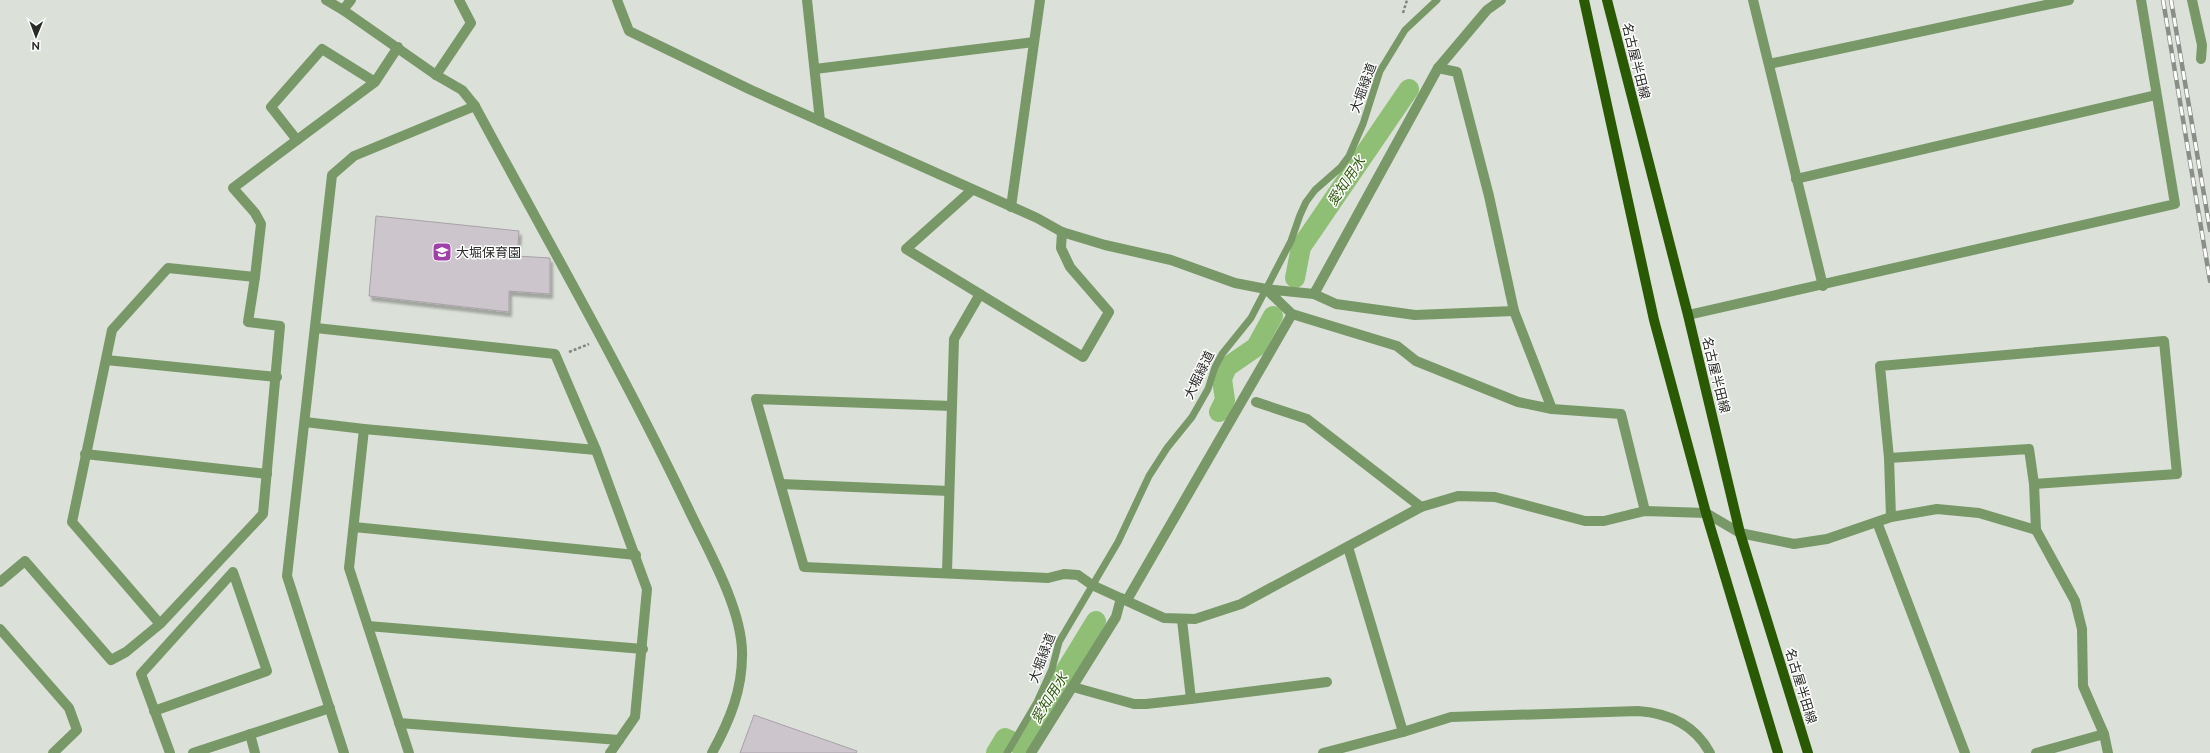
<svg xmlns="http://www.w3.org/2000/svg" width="2210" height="753" viewBox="0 0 2210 753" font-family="Raleway,'Noto Sans JP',sans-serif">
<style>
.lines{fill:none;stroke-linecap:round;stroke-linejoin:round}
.canal{stroke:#8ebf74;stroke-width:20}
.building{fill:#ccc5cc;stroke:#a8a2a9;filter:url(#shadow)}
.path{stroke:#81857f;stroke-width:2.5;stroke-dasharray:3 2;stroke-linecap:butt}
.lane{stroke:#789868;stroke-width:7}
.street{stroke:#789868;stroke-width:10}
.primary{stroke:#2a5904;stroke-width:10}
.rail-casing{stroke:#8a8e88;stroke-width:4.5}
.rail{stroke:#fff;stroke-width:3;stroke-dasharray:9;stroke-linecap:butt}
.labels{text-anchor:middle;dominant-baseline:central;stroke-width:3;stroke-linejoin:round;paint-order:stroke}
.street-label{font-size:13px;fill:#292b28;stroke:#fff}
.poi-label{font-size:13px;fill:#292b28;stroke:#fff;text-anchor:start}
.water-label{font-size:14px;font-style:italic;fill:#2d5a0b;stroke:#fff}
</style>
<defs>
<filter id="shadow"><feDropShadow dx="2.5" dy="4.5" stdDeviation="1" flood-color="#0004"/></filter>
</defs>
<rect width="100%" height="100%" fill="#dbe1d8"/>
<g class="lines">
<g class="canal">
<polyline points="1295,278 1301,247 1409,89"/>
<polyline points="1219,412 1225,400 1222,379 1227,367 1256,347 1273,316"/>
<polyline points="996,753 1005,738 1020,745 1096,621"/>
</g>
</g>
<g class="building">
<polygon points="376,216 519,231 517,256 550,258 550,294 509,291 509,312 369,296"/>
<polygon points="754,715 857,751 856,753 740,753"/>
</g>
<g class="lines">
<g class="path">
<polyline points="1403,13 1407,0"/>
<polyline points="569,352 589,344"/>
</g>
<polyline class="lane" points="1007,753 1037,702 1052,669 1059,642 1118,542 1149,476 1167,448 1192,417 1208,389 1215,367 1222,354 1251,318 1291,241 1300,215 1306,202 1315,190 1340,168 1349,156 1363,124 1380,71 1405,30 1437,0"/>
<g class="street">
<path d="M326,0L343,10L436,75L462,90L475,106C547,240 624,373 689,510C708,550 741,607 742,651C743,689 730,720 712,753"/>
<polyline points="617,0 629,31 751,90 1037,218 1062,232 1105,245 1171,260 1235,283 1266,289"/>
<polyline points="807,0 820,121"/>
<polyline points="1753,0 1823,286"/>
<polyline points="2192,0 2202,45 2201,59"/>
<polyline points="343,10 351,0"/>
<polyline points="1769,64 2069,0"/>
<polyline points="1438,68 1457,72 1489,196 1514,311 1552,409"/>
<polyline points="815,69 1034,42"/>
<polyline points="436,75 471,23 459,0"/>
<polyline points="375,82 322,49 271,107 297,140 375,82 398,47"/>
<polyline points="1796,179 2156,95"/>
<polyline points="972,190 906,249 1083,357 1109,312 1070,267 1061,248 1062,232"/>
<polyline points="1011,207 1040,0"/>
<polyline points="255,277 261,224 255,213 233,188 297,140"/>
<polyline points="1314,294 1438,68 1487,10 1501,0"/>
<polyline points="1514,311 1415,315 1336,304 1314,294 1266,289 1292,314 1397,346 1416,361 1518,402 1552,409 1621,414 1645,511"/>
<polyline points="1688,315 2175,204 2141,0"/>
<polyline points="316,328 555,354 596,450 647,589 635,717 610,753"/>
<polyline points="106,360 277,377"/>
<polyline points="1256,402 1307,419 1421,507"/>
<polyline points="952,406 756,399 804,567 1048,578 1064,574 1078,575 1092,585 1164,618 1195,619 1241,604 1421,507 1458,496 1495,497 1585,521 1604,521 1645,511 1706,513 1740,533 1794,544 1827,539 1891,517 1937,509 1979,513 2036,530"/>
<polyline points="305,422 364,429 596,450"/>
<polyline points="364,429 349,568 409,753"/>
<polyline points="85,454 267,474"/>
<polyline points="1889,458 2029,449 2034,484"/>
<polyline points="781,484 949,491"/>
<polyline points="1891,517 1889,458 1880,366 2164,341 2177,474 2034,484 2036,530 2075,601 2082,629 2083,686 2104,734 2108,753"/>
<polyline points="1877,522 1965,753"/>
<polyline points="354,527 636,555"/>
<polyline points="947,572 954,339 980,294"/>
<polyline points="0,582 25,561 111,660 126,652 160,624 263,514 280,326 248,322 255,277 168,268 112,330 72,522 160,624"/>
<polyline points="1127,600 1292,314"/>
<polyline points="1182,620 1191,699 1327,682"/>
<polyline points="368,626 643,649"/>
<polyline points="0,629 69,708 77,730 53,753"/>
<polyline points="1073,687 1134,704 1146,704 1191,699"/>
<polyline points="154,711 267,671 233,572 141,674 170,753"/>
<polyline points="399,723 619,740"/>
<path d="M1403,732L1451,717L1638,711C1668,713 1695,725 1710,753"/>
<polyline points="250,734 255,753"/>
<polyline points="193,753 330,708"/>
<polyline points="344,753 287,576 332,175 354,156 475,106"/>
<polyline points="1031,753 1116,617 1121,598"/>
<polyline points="1323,753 1403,732 1348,547"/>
<polyline points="2036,753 2104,734"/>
</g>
<g class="primary">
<polyline points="1584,0 1654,320 1706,513 1778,753"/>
<polyline points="1607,0 1688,315 1740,533 1808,753"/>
</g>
<g class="rail-casing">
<g id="rail">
<polyline points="2163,0 2210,281"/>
<polyline points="2171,0 2210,230"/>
</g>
</g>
<use href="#rail" class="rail"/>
</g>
<defs>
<g id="school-square" transform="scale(1)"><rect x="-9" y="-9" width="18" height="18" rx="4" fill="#a040a8" stroke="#fff"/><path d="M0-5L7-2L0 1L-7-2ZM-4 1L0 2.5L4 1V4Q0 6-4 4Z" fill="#fff"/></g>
</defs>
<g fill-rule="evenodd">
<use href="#school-square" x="442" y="252"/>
</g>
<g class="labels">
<g class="street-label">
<text transform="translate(1636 61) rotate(76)">名古屋半田線</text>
<text transform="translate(1363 88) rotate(-70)">大堀緑道</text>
<text transform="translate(1199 375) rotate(-64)">大堀緑道</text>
<text transform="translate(1716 375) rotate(76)">名古屋半田線</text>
<text transform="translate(1042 658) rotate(-69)">大堀緑道</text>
<text transform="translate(1801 686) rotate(73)">名古屋半田線</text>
</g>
<g class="poi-label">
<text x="456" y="252">大堀保育園</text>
</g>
<g class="water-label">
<text transform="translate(1346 181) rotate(-56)">愛知用水</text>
<text transform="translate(1049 698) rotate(-58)">愛知用水</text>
</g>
</g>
<g transform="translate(36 36) rotate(181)" stroke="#ffffff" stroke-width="3" paint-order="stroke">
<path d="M0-3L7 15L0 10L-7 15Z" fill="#292b28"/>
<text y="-6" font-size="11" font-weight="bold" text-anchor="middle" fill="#292b28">N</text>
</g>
</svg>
